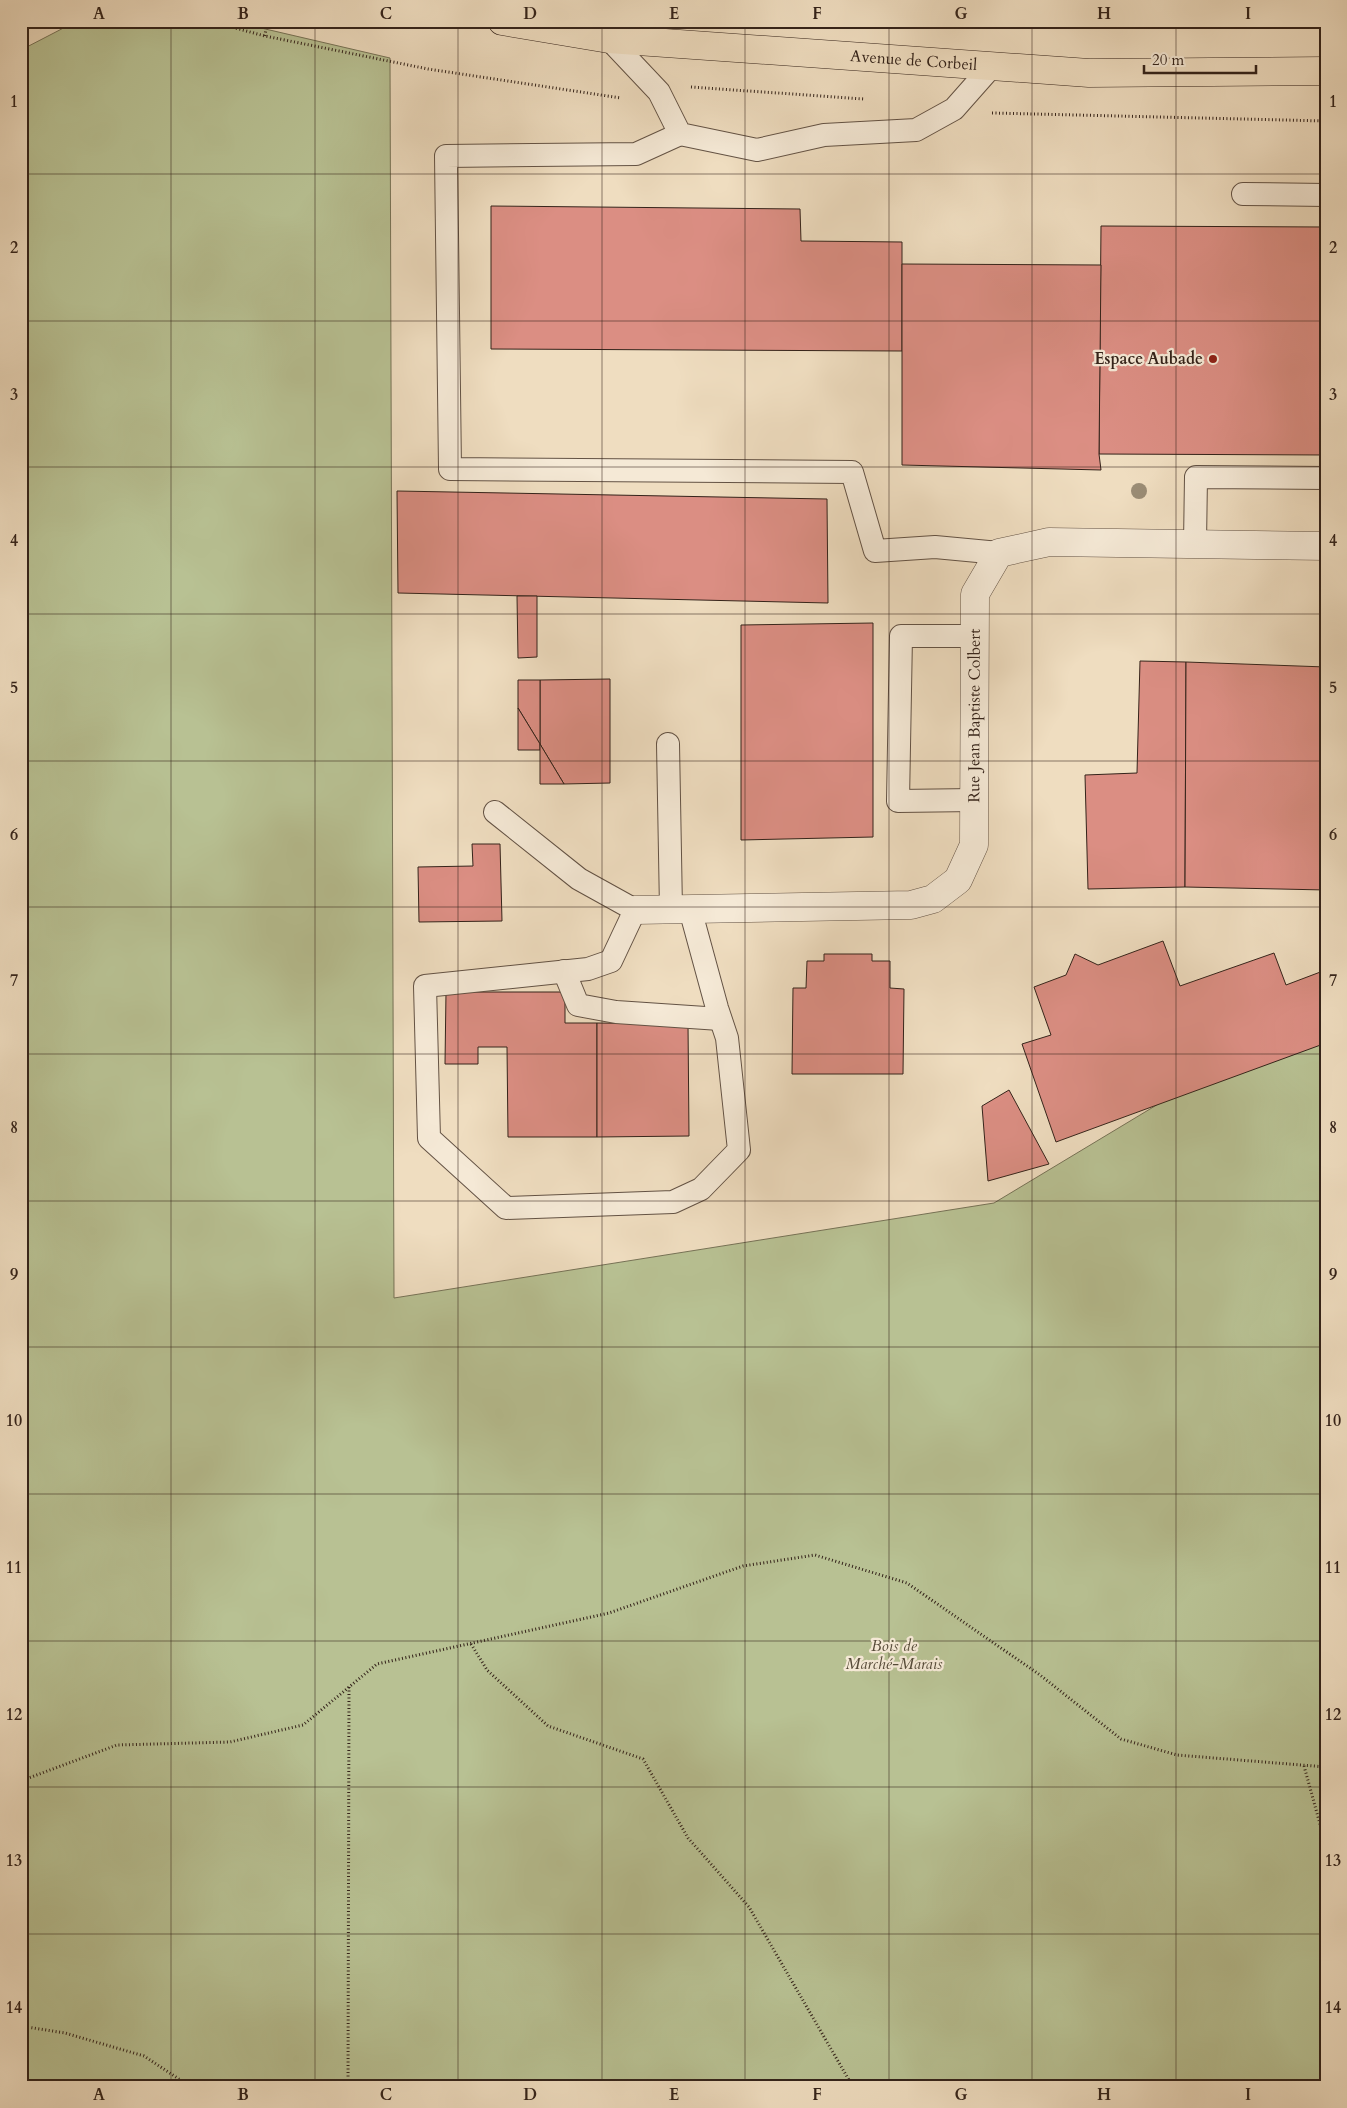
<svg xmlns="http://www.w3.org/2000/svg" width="1347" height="2108" viewBox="0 0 1347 2108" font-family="Cardo,serif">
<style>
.green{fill:#b8c193;stroke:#767256}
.building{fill:#db8e83;stroke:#34231a}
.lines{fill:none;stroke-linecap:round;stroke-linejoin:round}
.service-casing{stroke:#635244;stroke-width:24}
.minor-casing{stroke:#635244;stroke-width:29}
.primary-casing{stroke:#34231a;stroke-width:29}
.path{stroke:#34231a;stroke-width:3;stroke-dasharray:1 2.5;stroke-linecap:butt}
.service{stroke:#f5e9d6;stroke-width:22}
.minor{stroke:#f5e9d6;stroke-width:28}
.primary{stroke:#efddc0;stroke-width:28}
.tree{fill:#9a8c75}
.grid{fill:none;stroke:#34231a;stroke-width:1;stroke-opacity:0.55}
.poi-dot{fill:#8f2418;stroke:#f5e9d6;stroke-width:2}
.labels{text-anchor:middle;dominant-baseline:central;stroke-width:4.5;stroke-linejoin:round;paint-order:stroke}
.street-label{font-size:16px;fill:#34231a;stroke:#f5e9d6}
.poi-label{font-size:16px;font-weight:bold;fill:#34231a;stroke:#f5e9d6;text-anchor:end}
.park-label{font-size:16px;font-style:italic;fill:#554a38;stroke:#f5e9d6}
.neatline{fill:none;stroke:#34231a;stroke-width:2}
.grid-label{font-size:16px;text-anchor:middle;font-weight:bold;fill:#34231a}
</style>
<rect width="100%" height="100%" fill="#efddc0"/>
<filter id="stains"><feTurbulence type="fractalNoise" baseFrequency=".004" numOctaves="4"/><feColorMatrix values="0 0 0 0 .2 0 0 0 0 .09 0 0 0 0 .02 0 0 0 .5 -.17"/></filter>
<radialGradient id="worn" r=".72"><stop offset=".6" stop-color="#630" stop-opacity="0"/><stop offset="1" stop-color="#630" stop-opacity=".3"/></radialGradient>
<polygon class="green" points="77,21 231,21 390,58 394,1298 994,1203 1326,1003 1326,2087 21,2087 21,50"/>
<g class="building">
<polygon points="491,206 800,209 801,241 902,242 902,351 491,349"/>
<polygon points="1101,226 1326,227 1326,455 1099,454"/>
<polygon points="902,264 1101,265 1099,454 1101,470 902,465"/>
<polygon points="397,491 827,499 828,603 398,593"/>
<polygon points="517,596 537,596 537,657 518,658"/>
<polygon points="873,623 873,837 741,840 741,625"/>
<polygon points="1140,661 1186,662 1185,887 1088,889 1085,775 1137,773"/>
<polygon points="1186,662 1326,667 1326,890 1185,887"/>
<polygon points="610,679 610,783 564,784 540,744 540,680"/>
<polygon points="518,680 540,680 540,744 518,708"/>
<polygon points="518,708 540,744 540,750 518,750"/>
<polygon points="540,744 564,784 540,784"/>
<polygon points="472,844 500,844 502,921 419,922 418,867 473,866"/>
<polygon points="1163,941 1180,986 1274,953 1286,985 1323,971 1326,978 1326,1043 1056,1142 1022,1044 1051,1035 1034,987 1066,975 1075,954 1098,965"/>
<polygon points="824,954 872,954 872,961 890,961 890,988 904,989 903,1074 792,1074 793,988 806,988 807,961 824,961"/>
<polygon points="446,992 565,992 565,1023 597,1023 597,1137 508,1137 507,1047 478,1047 478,1064 445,1064"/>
<polygon points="597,1023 688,1024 689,1136 597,1137"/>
<polygon points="1009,1090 1049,1164 988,1181 982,1106"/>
</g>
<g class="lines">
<g class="service-casing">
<g id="service">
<polyline points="609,39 659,92 680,134 757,150 824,135 916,130 954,109 992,66"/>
<polyline points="680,134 636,154 446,156 450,469 852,472 875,551 935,547 999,553"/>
<polyline points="1243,194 1326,195"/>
<polyline points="1195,543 1196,477 1326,478"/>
<polyline points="668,744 671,909"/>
<polyline points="974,800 898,801 901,636 975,636"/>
<polyline points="495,812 579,879 635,910 611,961 588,969 425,986 429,1138 506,1208 673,1202 701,1189 739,1150 727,1038 717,1008 690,909"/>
<polyline points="564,971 578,1005 616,1012 720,1019"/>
</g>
</g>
<g class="minor-casing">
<g id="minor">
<path id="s1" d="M635,910L911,905L933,899L958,880L974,845L975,594L999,553L1049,542L1326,546"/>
</g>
</g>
<g class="primary-casing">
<g id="primary">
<path id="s2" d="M502,21L609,39L1089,73L1326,71"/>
</g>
</g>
<g class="path">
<polyline points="209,21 265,36 428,69 621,98"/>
<polyline points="265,36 267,21"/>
<polyline points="691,87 864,99"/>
<polyline points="992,113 1326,121"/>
<polyline points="471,1644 487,1670 548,1726 643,1759 688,1838 749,1907 853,2087"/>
<polyline points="1304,1766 1326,1846"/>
<polyline points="21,1783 26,1779 117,1745 230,1742 303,1725 377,1664 609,1613 743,1566 815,1555 907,1583 1040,1675 1121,1739 1177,1755 1326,1767"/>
<polyline points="21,2026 65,2033 144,2056 191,2087"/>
<polyline points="348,2087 349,1687"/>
</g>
<use href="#service" class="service"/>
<use href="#minor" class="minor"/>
<use href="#primary" class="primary"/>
</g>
<circle class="tree" cx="1139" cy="491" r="8"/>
<path class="grid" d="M171,21V2087M315,21V2087M458,21V2087M602,21V2087M745,21V2087M889,21V2087M1032,21V2087M1176,21V2087M21,174H1326M21,321H1326M21,467H1326M21,614H1326M21,761H1326M21,907H1326M21,1054H1326M21,1201H1326M21,1347H1326M21,1494H1326M21,1641H1326M21,1787H1326M21,1934H1326"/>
<circle class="poi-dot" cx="1213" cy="359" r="5"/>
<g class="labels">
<g class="street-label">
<text stroke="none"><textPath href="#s2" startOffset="414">Avenue de Corbeil</textPath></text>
<text stroke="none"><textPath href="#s1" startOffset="498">Rue Jean Baptiste Colbert</textPath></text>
</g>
<g class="poi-label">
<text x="1203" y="359">Espace Aubade</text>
</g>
<g class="park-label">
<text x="894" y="1646">Bois de<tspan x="894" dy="18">Marché-Marais</tspan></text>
</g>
</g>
<rect width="1347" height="2108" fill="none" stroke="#efddc0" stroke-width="55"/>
<path d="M1144 65v8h112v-8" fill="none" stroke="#34231a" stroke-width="2.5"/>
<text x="1152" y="65" font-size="15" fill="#34231a" stroke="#f5e9d6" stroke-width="4" paint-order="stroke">20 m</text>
<rect x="28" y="28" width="1292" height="2052" class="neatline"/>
<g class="grid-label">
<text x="99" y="19">A</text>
<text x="243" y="19">B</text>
<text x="386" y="19">C</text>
<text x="530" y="19">D</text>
<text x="674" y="19">E</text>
<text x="817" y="19">F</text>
<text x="961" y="19">G</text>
<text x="1104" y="19">H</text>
<text x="1248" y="19">I</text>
<text x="14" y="107">1</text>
<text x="1333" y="107">1</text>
<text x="14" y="253">2</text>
<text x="1333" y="253">2</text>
<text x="14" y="400">3</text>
<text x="1333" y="400">3</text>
<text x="14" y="546">4</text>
<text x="1333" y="546">4</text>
<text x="14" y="693">5</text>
<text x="1333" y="693">5</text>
<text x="14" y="840">6</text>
<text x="1333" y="840">6</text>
<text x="14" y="986">7</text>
<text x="1333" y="986">7</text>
<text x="14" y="1133">8</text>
<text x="1333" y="1133">8</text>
<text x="14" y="1280">9</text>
<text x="1333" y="1280">9</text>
<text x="14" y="1426">10</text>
<text x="1333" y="1426">10</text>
<text x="14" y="1573">11</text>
<text x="1333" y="1573">11</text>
<text x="14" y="1720">12</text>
<text x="1333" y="1720">12</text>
<text x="14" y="1866">13</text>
<text x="1333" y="1866">13</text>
<text x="14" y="2013">14</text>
<text x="1333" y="2013">14</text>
<text x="99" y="2100">A</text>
<text x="243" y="2100">B</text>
<text x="386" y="2100">C</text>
<text x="530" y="2100">D</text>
<text x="674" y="2100">E</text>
<text x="817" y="2100">F</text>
<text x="961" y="2100">G</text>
<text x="1104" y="2100">H</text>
<text x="1248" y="2100">I</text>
</g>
<rect width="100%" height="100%" filter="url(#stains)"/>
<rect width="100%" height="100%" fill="url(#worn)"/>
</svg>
